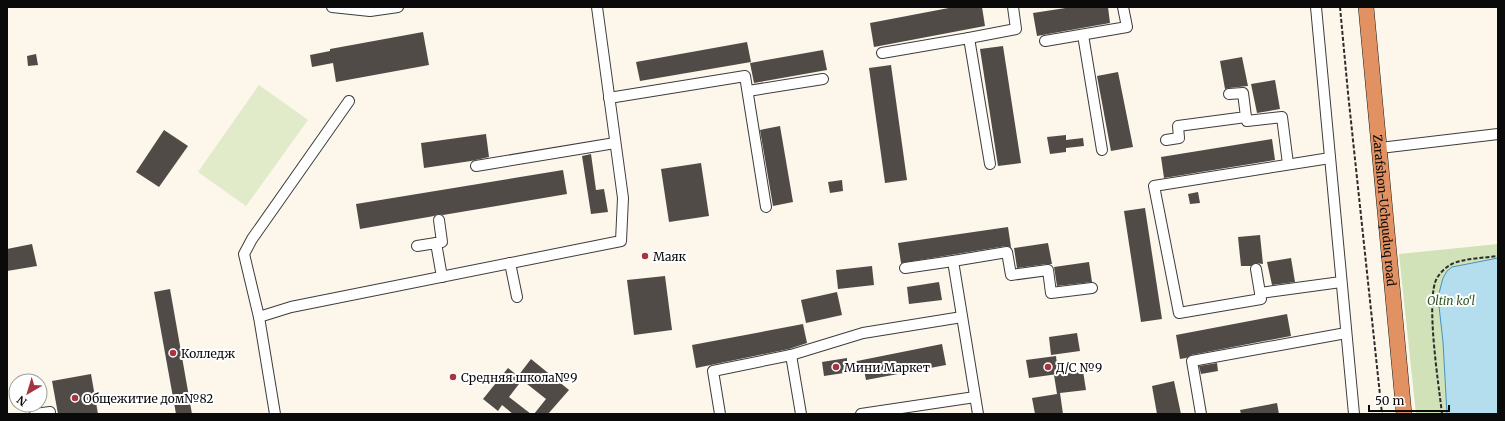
<svg xmlns="http://www.w3.org/2000/svg" width="1505" height="421" viewBox="0 0 1505 421" font-family="Merriweather,serif">
<style>
.green{fill:#d1e2b8}
.pitch{fill:#e1eac9}
.water{fill:#b4ddee;stroke:#4495bc}
.building{fill:#514b48}
.lines{fill:none;stroke-linecap:round;stroke-linejoin:round}
.minor-casing{stroke:#3d3d3d;stroke-width:12}
.highway-casing{stroke:#1b1b1b;stroke-width:16}
.path{stroke:#2c2c2c;stroke-width:2;stroke-dasharray:4 2;stroke-linecap:butt}
.minor{stroke:#fff;stroke-width:10}
.highway{stroke:#e29262;stroke-width:15}
.poi-dot{fill:#a83442;stroke:#fff;stroke-width:1.5}
.labels{text-anchor:middle;dominant-baseline:central;stroke-width:4;stroke-linejoin:round;paint-order:stroke}
.street-label{font-size:12px;fill:#0a0a0a;stroke:#fff}
.poi-label{font-size:12px;fill:#0a0a0a;stroke:#fff;text-anchor:start}
.park-label{font-size:12px;font-style:italic;fill:#325923;stroke:#fff}
</style>
<rect width="100%" height="100%" fill="#fcf7ea"/>
<polygon class="green" points="1498,244 1498,414 1416,414 1399,254"/>
<polygon class="pitch" points="259,85 308,120 246,206 198,172"/>
<polygon class="water" points="1498,258 1498,414 1447,414 1443,342 1438,297 1443,278 1447,271 1452,267"/>
<g class="building">
<polygon points="954,7 982,7 985,26 874,47 870,23"/>
<polygon points="1072,7 1108,7 1110,23 1037,36 1033,13"/>
<polygon points="423,32 429,65 336,82 333,63 312,67 310,55 330,51 330,49"/>
<polygon points="747,42 751,62 640,81 636,62"/>
<polygon points="1003,46 1021,163 998,166 980,49"/>
<polygon points="823,50 827,70 754,83 750,63"/>
<polygon points="36,54 38,65 28,66 27,56"/>
<polygon points="1242,57 1248,86 1229,88 1225,89 1220,61"/>
<polygon points="891,65 907,180 885,183 869,68"/>
<polygon points="1118,72 1133,147 1111,151 1097,76"/>
<polygon points="1275,80 1280,109 1257,113 1251,84"/>
<polygon points="780,126 793,202 773,206 760,130"/>
<polygon points="164,130 188,146 159,187 136,172"/>
<polygon points="486,134 489,157 471,161 424,168 421,143"/>
<polygon points="1066,135 1066,140 1083,138 1084,146 1066,148 1066,152 1050,154 1047,137"/>
<polygon points="1272,139 1275,160 1164,178 1161,157"/>
<polygon points="591,154 596,190 604,189 608,212 591,214 582,156"/>
<polygon points="701,163 709,216 669,222 661,169"/>
<polygon points="563,170 567,194 443,215 438,214 434,216 360,229 356,204"/>
<polygon points="842,180 843,191 830,193 828,182"/>
<polygon points="1198,192 1200,203 1190,204 1188,194"/>
<polygon points="1145,208 1162,319 1141,322 1124,211"/>
<polygon points="1008,227 1011,247 1006,246 901,263 898,243"/>
<polygon points="1260,235 1263,264 1255,263 1251,266 1241,266 1238,237"/>
<polygon points="1048,243 1052,264 1047,264 1017,268 1014,248"/>
<polygon points="32,244 37,266 7,271 7,249"/>
<polygon points="1291,258 1295,282 1272,285 1267,262"/>
<polygon points="1089,262 1092,282 1057,286 1054,267"/>
<polygon points="872,266 874,285 838,289 836,270"/>
<polygon points="665,276 672,330 634,335 627,280"/>
<polygon points="939,282 942,300 909,304 907,287"/>
<polygon points="170,289 192,414 176,414 154,292"/>
<polygon points="837,292 842,315 806,323 801,300"/>
<polygon points="1287,314 1291,336 1191,355 1186,358 1180,359 1176,335"/>
<polygon points="803,324 807,343 789,349 696,368 692,345"/>
<polygon points="1077,333 1080,351 1051,355 1049,337"/>
<polygon points="942,344 946,365 866,380 864,370 824,376 822,362 847,358 847,363"/>
<polygon points="1056,356 1058,374 1029,378 1026,360"/>
<polygon points="531,359 569,390 548,414 534,414 546,399 522,380 509,397 531,414 513,414 502,405 498,411 483,399 508,368 518,376"/>
<polygon points="1217,363 1218,371 1201,374 1199,366"/>
<polygon points="1083,371 1086,390 1060,393 1063,414 1035,414 1032,398 1057,394 1054,375"/>
<polygon points="91,374 98,414 58,414 52,381"/>
<polygon points="1174,381 1181,414 1157,414 1152,386"/>
<polygon points="1277,403 1279,414 1241,414 1240,410"/>
</g>
<g class="lines">
<g class="minor-casing">
<g id="minor">
<polyline points="332,7 370,11 398,7"/>
<polyline points="1316,7 1354,414"/>
<polyline points="1083,35 1102,150"/>
<polyline points="969,38 1016,29 1013,7"/>
<polyline points="1045,41 1127,27 1123,7"/>
<polyline points="882,53 969,38 990,164"/>
<polyline points="748,91 823,79"/>
<polyline points="609,98 745,76 766,207"/>
<polyline points="1246,117 1247,121 1282,117 1288,164"/>
<polyline points="1166,140 1179,138 1178,126 1246,117 1243,93 1229,94"/>
<polyline points="1380,148 1498,134"/>
<polyline points="476,166 615,143"/>
<polyline points="436,243 442,242 439,220"/>
<polyline points="417,246 436,243 442,277"/>
<polyline points="953,261 1007,252 1011,275 1048,270 1051,293 1092,288"/>
<polyline points="510,263 517,297"/>
<polyline points="905,268 953,261 978,414"/>
<polyline points="1256,269 1261,299 1179,313 1154,186 1330,158"/>
<polyline points="1260,293 1341,282"/>
<polyline points="259,317 291,307 621,241 623,198 597,7"/>
<polyline points="791,355 801,414"/>
<polyline points="35,414 50,412"/>
<polyline points="275,414 259,317 244,254 252,239 349,101"/>
<polyline points="720,414 713,371 791,355 863,333 962,317"/>
<polyline points="861,414 975,397"/>
<polyline points="1201,414 1192,361 1346,333"/>
</g>
</g>
<g class="highway-casing">
<g id="highway">
<path id="s1" d="M1366,7L1404,414"/>
</g>
</g>
<g class="path">
<polyline points="1340,7 1348,93 1382,414"/>
<path d="M1442,414C1439,386 1425,299 1437,278C1440,273 1445,268 1450,265C1462,258 1485,258 1498,256"/>
</g>
<use href="#minor" class="minor"/>
<use href="#highway" class="highway"/>
</g>
<g class="poi-dot">
<circle cx="645" cy="256" r="4"/>
<circle cx="173" cy="353" r="4"/>
<circle cx="836" cy="367" r="4"/>
<circle cx="1048" cy="367" r="4"/>
<circle cx="453" cy="377" r="4"/>
<circle cx="75" cy="398" r="4"/>
</g>
<g class="labels">
<g class="street-label">
<text stroke="none"><textPath href="#s1" startOffset="204">Zarafshon-Uchquduq road</textPath></text>
</g>
<g class="poi-label">
<text x="653" y="256">Маяк</text>
<text x="181" y="353">Колледж</text>
<text x="844" y="367">Мини Маркет</text>
<text x="1056" y="367">Д/С №9</text>
<text x="461" y="377">Средняя школа№9</text>
<text x="83" y="398">Общежитие дом№82</text>
</g>
<g class="park-label">
<text x="1451" y="300">Oltin ko‘l</text>
</g>
</g>
<rect width="1505" height="421" fill="none" stroke="#0a0a0a" stroke-width="16"/>
<g transform="translate(28 393) rotate(218)"><circle r="19" fill="#ffffff" stroke="#9d9d9d"/>
<path d="M0-3L7 15L0 10L-7 15Z" fill="#a83442"/>
<text y="-6" font-size="11" font-weight="bold" text-anchor="middle" fill="#0a0a0a">N</text>
</g>
<path d="M1369 405v6h80v-6" fill="none" stroke="#0a0a0a" stroke-width="2"/>
<text x="1375" y="405" font-size="12" fill="#0a0a0a" stroke="#ffffff" stroke-width="3" paint-order="stroke">50 m</text>
</svg>
